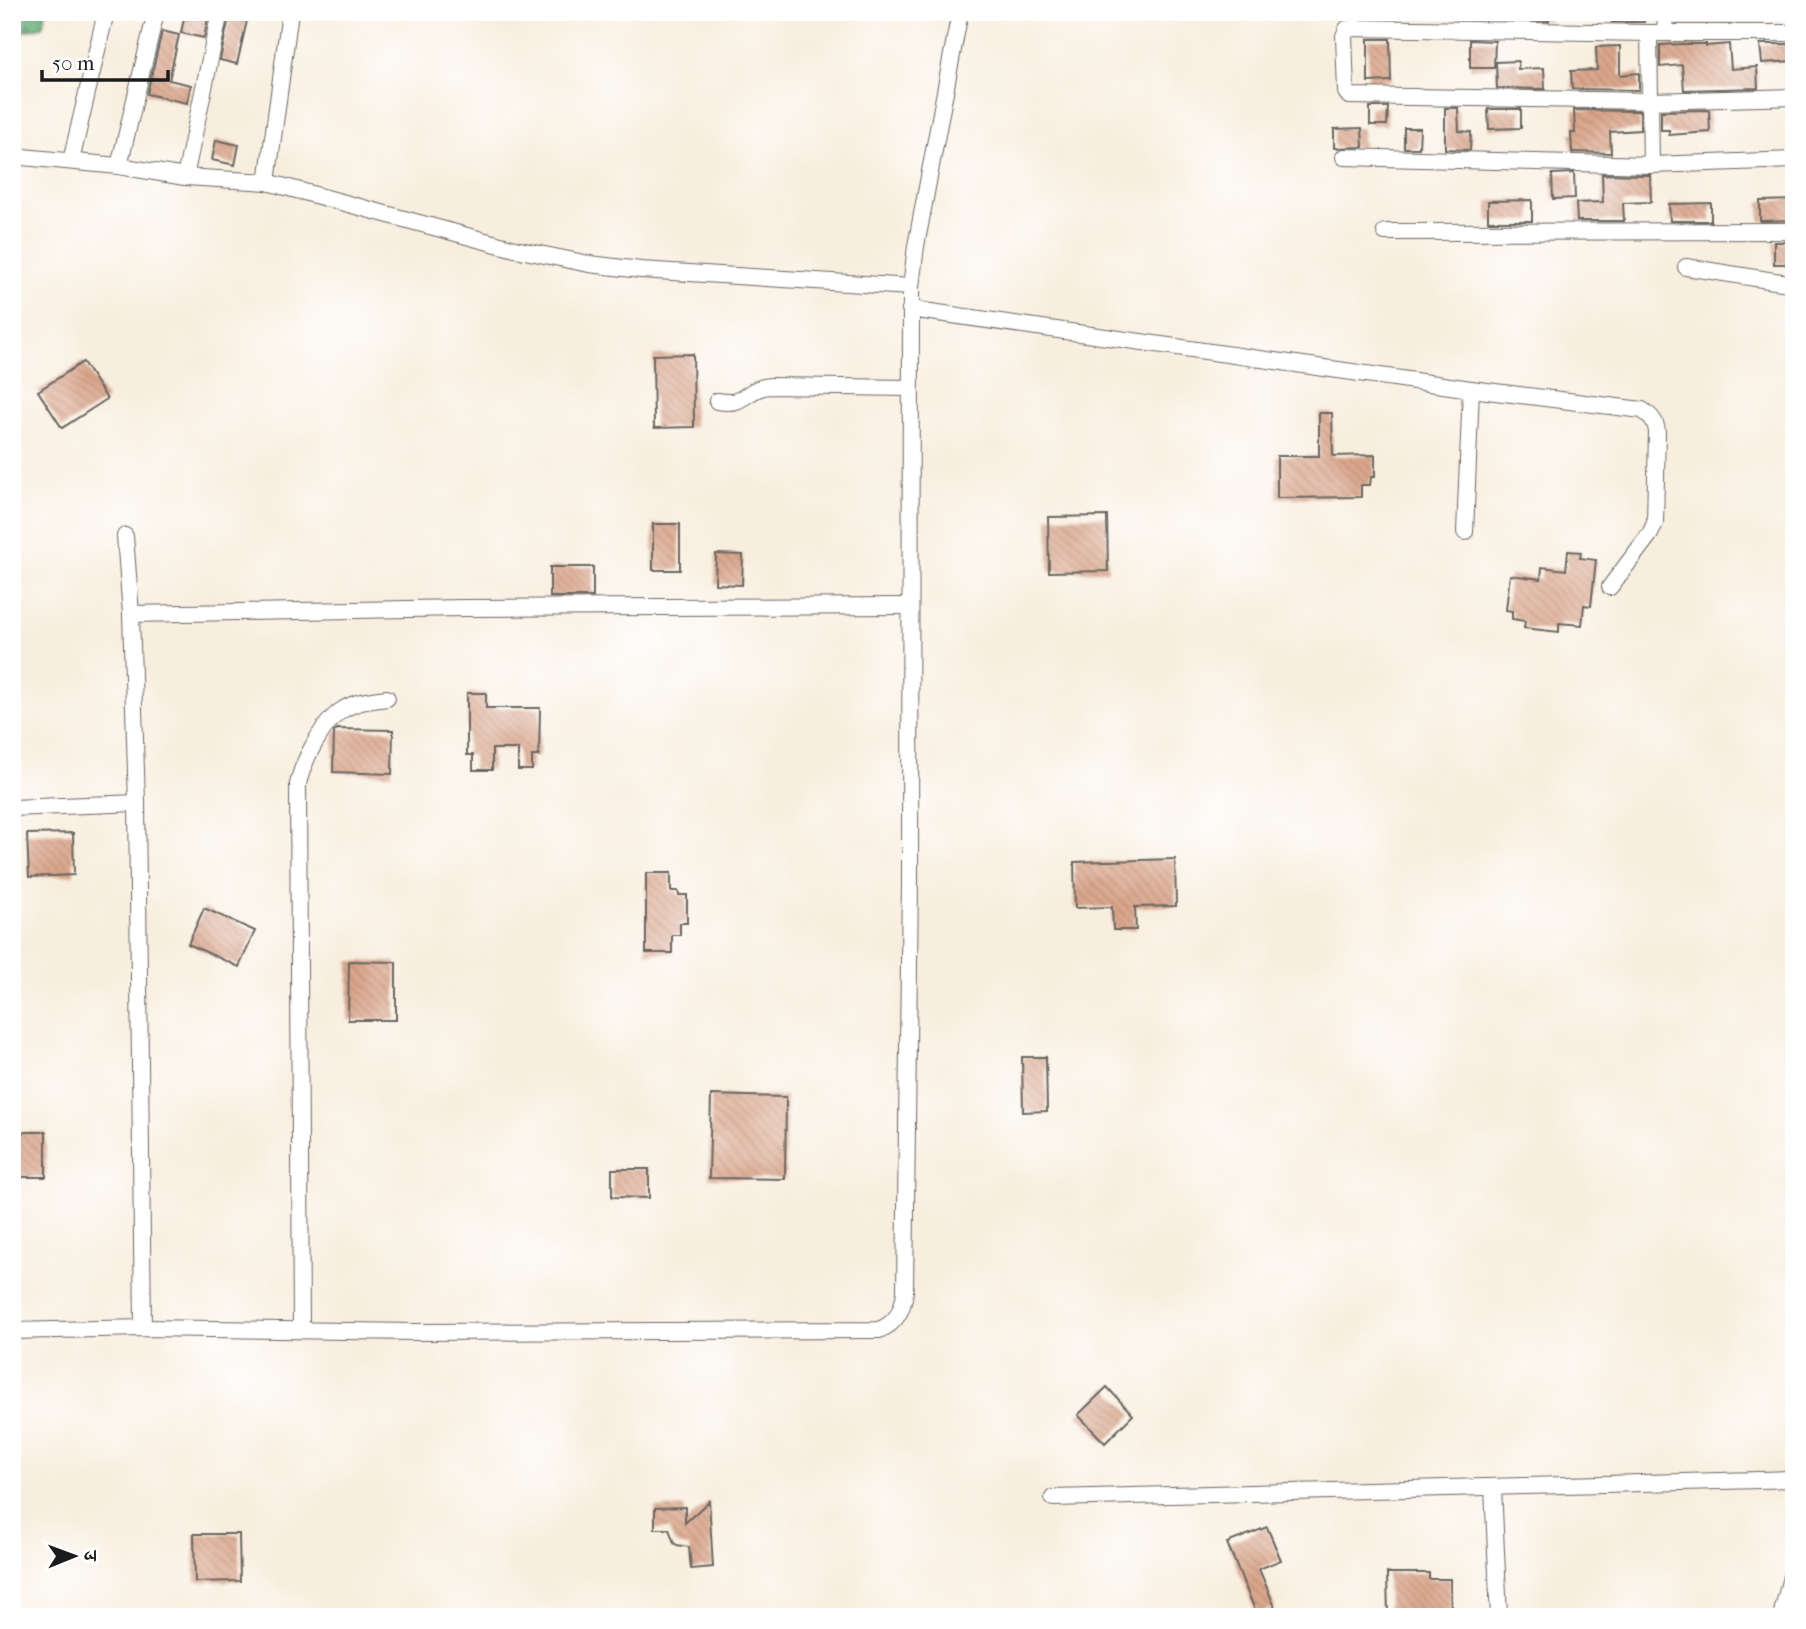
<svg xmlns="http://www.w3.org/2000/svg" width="1806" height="1629" viewBox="0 0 1806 1629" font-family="'IM FELL French Canon','Noto Serif Devanagari',serif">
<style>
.forest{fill:url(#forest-firs);stroke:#3f6449;stroke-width:2}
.building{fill:url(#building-back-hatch)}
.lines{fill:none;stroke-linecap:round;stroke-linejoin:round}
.minor-casing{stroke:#696660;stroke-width:18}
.minor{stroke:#fff;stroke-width:16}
</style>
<defs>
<pattern id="forest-firs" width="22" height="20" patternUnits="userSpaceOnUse" patternTransform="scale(1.75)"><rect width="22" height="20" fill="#62ad76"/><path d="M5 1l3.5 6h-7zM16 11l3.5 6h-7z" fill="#508c60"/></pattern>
<pattern id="building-back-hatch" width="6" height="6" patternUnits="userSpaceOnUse" patternTransform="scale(1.75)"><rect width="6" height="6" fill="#daa68b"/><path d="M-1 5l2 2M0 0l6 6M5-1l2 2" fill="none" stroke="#ba8e77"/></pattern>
</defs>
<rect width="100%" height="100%" fill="#fff"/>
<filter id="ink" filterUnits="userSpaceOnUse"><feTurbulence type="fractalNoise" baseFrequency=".0143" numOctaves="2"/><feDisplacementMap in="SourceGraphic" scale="14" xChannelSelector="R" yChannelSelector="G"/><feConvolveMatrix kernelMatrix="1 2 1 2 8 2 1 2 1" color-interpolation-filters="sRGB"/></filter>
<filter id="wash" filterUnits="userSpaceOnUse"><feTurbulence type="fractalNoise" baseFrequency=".00686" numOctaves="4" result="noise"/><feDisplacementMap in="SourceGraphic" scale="28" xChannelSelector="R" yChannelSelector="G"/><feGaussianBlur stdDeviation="1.57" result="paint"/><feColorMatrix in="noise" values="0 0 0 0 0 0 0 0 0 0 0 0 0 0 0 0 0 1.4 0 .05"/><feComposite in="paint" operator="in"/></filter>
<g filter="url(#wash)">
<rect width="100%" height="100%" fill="#f8eede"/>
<polygon class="forest" points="12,12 46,12 42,27 12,34"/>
<g id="blocks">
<g class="building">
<polygon points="230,12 249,12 237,64 220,60"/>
<polygon points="1517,12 1549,12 1549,21 1517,20"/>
<polygon points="1612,12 1643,12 1644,22 1612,22"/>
<polygon points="185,13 208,18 204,38 181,33"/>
<polygon points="162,31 179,35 169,80 191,85 187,103 147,94"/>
<polygon points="1368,39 1390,39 1391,81 1368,82"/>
<polygon points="1470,40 1495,41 1494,68 1470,68"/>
<polygon points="1683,44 1706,44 1706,46 1729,44 1731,69 1757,67 1758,88 1684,90 1682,65 1660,67 1660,45"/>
<polygon points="1760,44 1794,44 1794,61 1762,63"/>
<polygon points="1620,46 1620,75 1639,73 1639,90 1572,89 1571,71 1597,70 1596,47"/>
<polygon points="1518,61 1518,69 1544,68 1545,89 1497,88 1496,62"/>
<polygon points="1370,107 1388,107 1387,125 1370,125"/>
<polygon points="1445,108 1458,108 1459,131 1471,132 1470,150 1445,149"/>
<polygon points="1488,109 1521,109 1521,128 1489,129"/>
<polygon points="1574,110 1640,111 1640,130 1610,132 1611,153 1572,152 1571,133 1575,133"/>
<polygon points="1709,110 1710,132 1669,135 1669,130 1661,130 1661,111"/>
<polygon points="1362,128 1363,147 1334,148 1334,129"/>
<polygon points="1404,128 1420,128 1419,148 1404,148"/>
<polygon points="216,140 239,145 235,165 212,160"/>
<polygon points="1574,173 1575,198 1553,199 1552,174"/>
<polygon points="1602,174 1650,175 1651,202 1623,203 1624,221 1577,221 1576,203 1603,202"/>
<polygon points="1532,200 1532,221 1488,221 1488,201"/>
<polygon points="1794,200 1794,220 1760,221 1760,201"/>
<polygon points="1711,203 1711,221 1670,221 1669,204"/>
<rect x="1774" y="242" width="20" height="22"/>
<polygon points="693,354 694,427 654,428 653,355"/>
<polygon points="83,362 107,399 62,428 38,391"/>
<polygon points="1319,413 1332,413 1333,456 1375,455 1375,477 1371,477 1370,485 1361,485 1361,497 1277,498 1277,456 1319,456"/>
<polygon points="1107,516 1108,571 1049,572 1048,517"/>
<rect x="653" y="524" width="27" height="46"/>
<polygon points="1568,551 1581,552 1580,558 1596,560 1591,606 1584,605 1582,625 1559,623 1559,632 1524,628 1525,621 1512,619 1512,611 1506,610 1510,575 1541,579 1542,567 1566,570"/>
<polygon points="716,554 743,555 742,585 715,584"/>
<rect x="550" y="567" width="43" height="30"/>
<polygon points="467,693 486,693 486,708 540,708 539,756 532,756 532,770 518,770 518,749 492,749 492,770 473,770 473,755 467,755"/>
<polygon points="337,729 393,730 392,774 333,772 334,732"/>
<polygon points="73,833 74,875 29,877 27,834"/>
<polygon points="1175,859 1176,906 1135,907 1136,930 1113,930 1112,907 1075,908 1074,862"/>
<polygon points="646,873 671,873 671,891 678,891 679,895 687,895 687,923 680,923 680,935 672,935 672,953 646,953"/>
<polygon points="204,908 255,931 239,967 188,944"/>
<polygon points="349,961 396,962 396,1020 348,1020"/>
<polygon points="1022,1057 1046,1057 1047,1111 1023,1112"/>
<polygon points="711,1095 786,1097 785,1179 709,1178"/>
<rect x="12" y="1132" width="34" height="45"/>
<polygon points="612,1169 649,1169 649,1198 612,1197"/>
<polygon points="1107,1387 1133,1415 1105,1443 1078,1415"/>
<polygon points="709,1501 713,1567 691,1569 689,1547 677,1545 674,1543 669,1529 655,1529 655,1508 685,1507 685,1523"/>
<polygon points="1267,1527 1281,1560 1259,1569 1275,1607 1257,1615 1227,1543"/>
<polygon points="194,1534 239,1534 240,1581 195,1582"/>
<polygon points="1387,1573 1429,1573 1429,1579 1450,1579 1451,1614 1430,1614 1430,1617 1388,1617"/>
</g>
</g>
</g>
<g filter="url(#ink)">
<use href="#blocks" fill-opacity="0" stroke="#696660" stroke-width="2"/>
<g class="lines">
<g class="minor-casing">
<g id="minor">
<polyline points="1649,33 1651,165"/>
<polyline points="1665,33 1666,12"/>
<polyline points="1794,33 1649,33 1354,28 1347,29 1344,36 1346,92 1349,96 1651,101 1794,97"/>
<polyline points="12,156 119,166 185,177 267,182 515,249 589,264 641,270 911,287"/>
<polyline points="1344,157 1651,165 1794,160"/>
<polyline points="71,161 106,12"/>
<polyline points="119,166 156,12"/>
<polyline points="185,177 220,12"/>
<polyline points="267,182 290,12"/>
<polyline points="1385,232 1794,231"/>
<polyline points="1686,267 1794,284"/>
<path d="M910,309L1471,389L1642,410C1651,416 1656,421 1657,432L1655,523L1650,534L1610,587"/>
<path d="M717,401C723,402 730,403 736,401C749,396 754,387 770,386L910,388"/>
<polyline points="1465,532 1471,389"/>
<polyline points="125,536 131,614 137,803 143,1328"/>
<polyline points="131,614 463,608 910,606"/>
<polyline points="12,808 137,803"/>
<path d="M301,1330L298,784C303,761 323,721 344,709C357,701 372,700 387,698"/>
<path d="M12,1331L143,1328L414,1332L879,1330C897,1323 903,1309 905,1291L910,882L911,287L916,246L960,12"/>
<polyline points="1493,1487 1499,1617"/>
<polyline points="1053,1498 1794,1479"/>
<polyline points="1781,1617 1794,1565"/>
</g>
</g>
<use href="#minor" class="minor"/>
</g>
</g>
<rect width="1806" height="1629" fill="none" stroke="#fff" stroke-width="42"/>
<g transform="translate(74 1556) rotate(89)" stroke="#ffffff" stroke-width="5" paint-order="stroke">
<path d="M0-5L12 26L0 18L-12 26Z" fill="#1c1c1c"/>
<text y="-10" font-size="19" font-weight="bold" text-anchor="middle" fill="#1c1c1c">उ</text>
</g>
<path d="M42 70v10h126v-10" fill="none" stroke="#1c1c1c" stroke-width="3.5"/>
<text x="52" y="70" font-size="21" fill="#1c1c1c" stroke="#ffffff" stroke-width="5" paint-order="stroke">50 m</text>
</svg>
